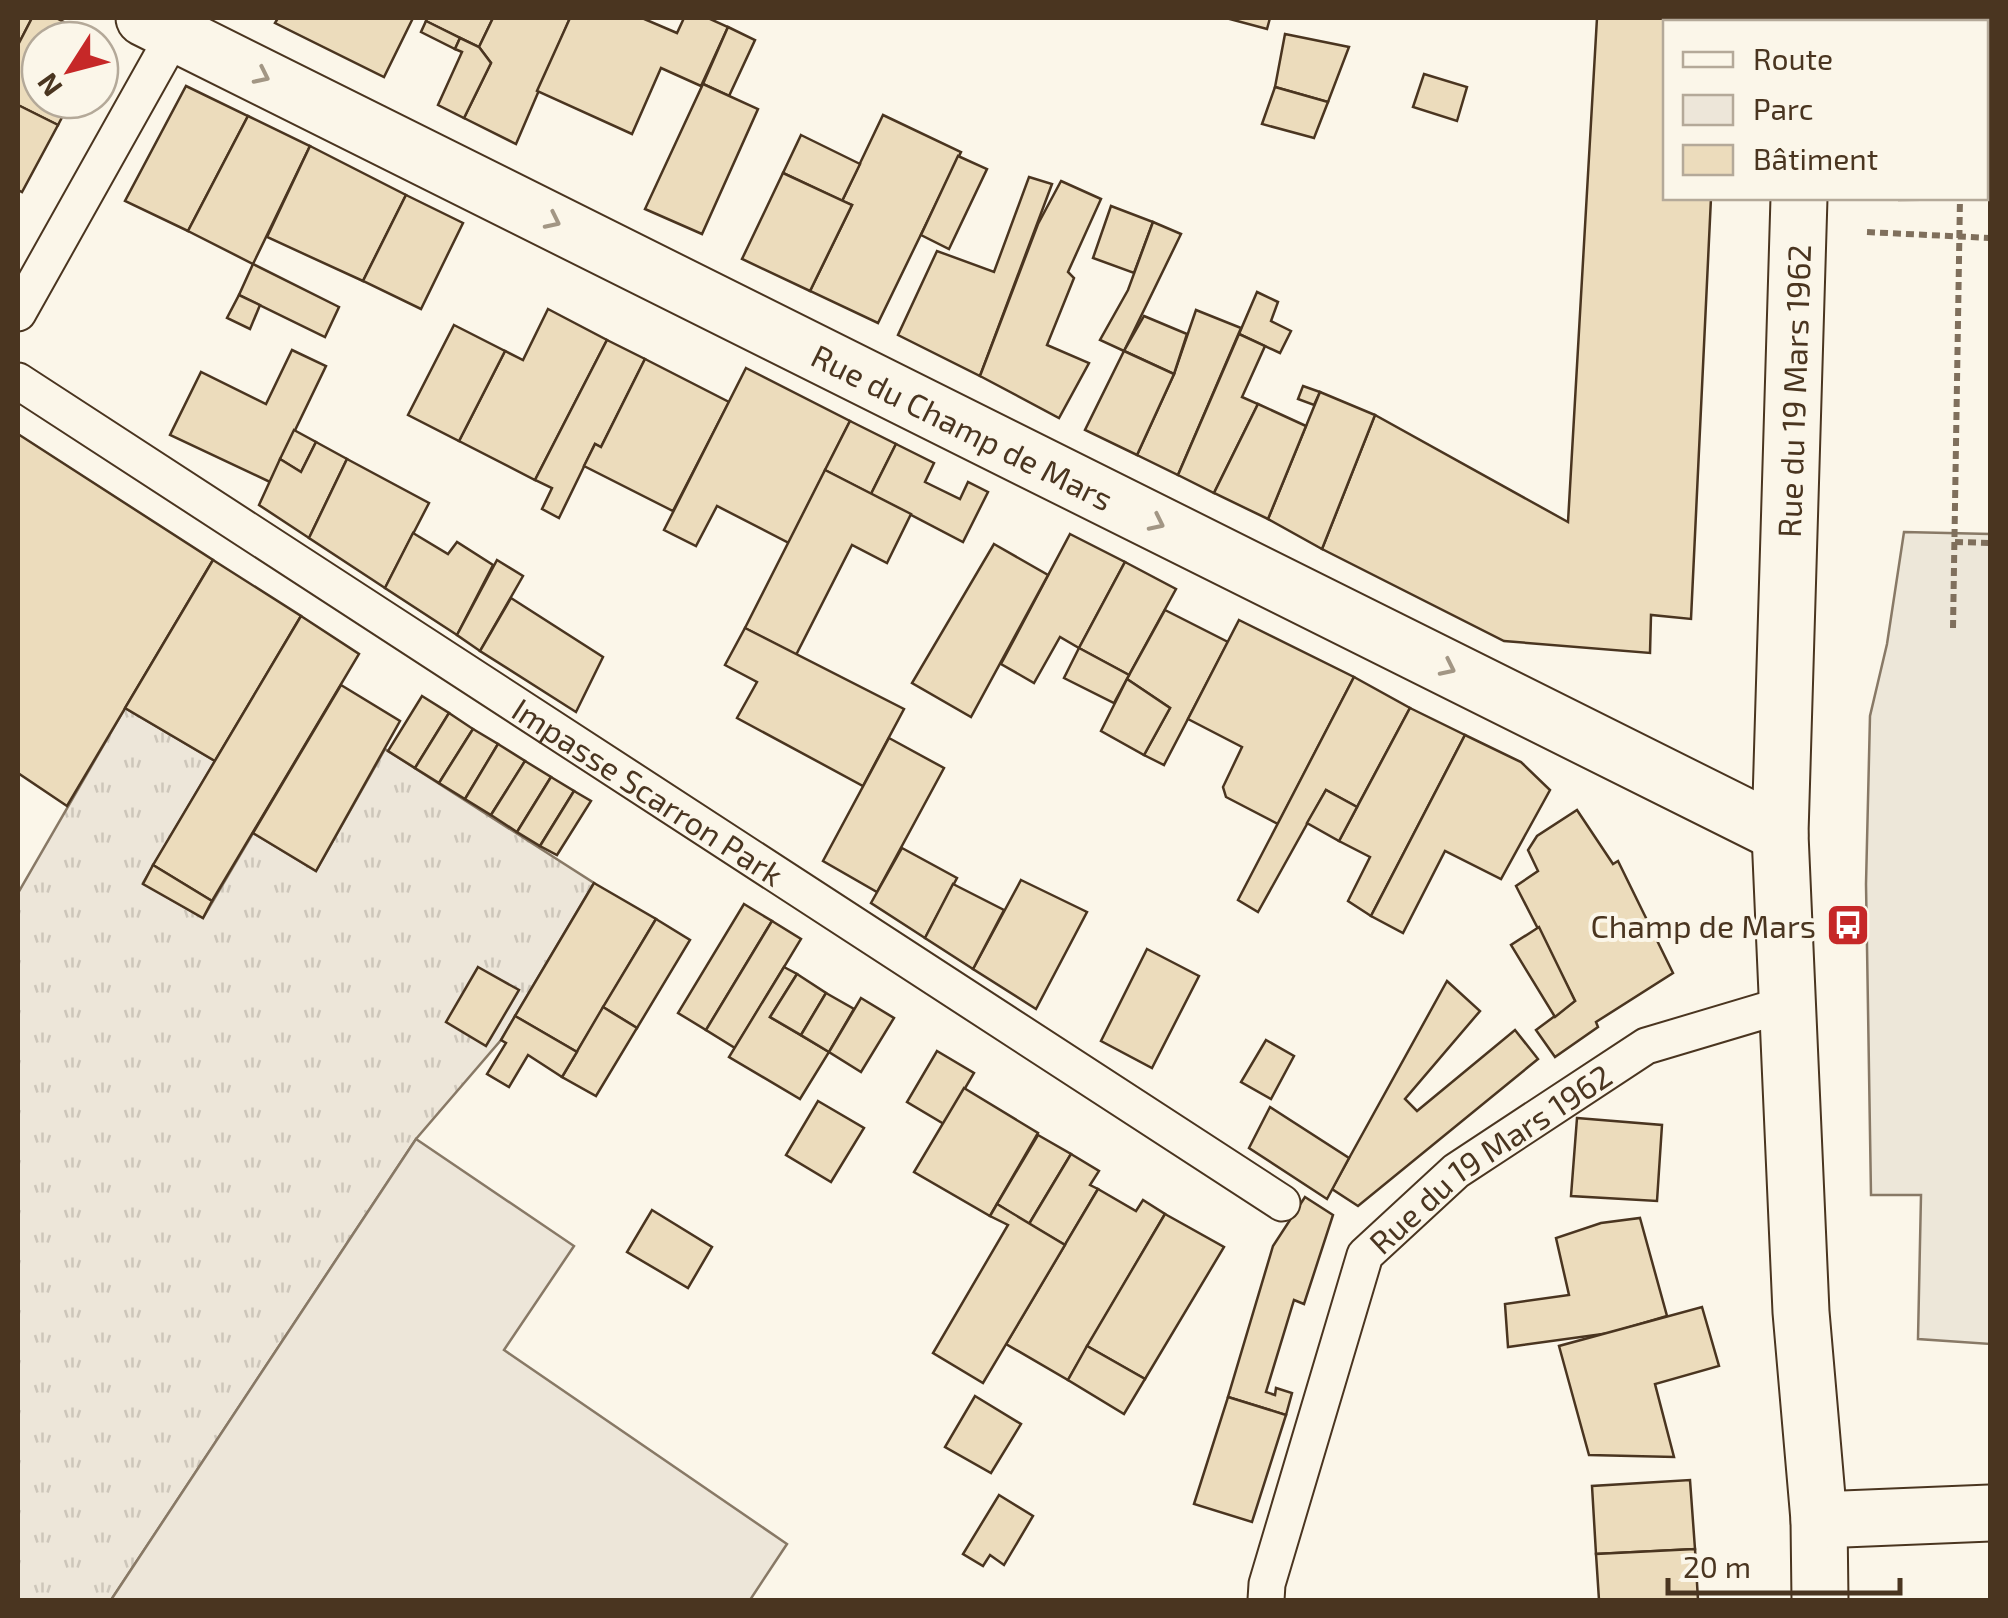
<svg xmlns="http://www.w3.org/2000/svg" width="2008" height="1618" viewBox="0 0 2008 1618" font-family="'Exo 2',sans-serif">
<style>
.grass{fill:url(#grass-tufts);stroke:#887966;stroke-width:2.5}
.green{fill:#ede6d9;stroke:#887966;stroke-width:2.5}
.parking{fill:#ede7d9;stroke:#887966;stroke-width:2.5}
.building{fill:#ecdcbc;stroke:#4a3520;stroke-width:2.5}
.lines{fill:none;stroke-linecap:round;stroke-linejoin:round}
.lane-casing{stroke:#4a3520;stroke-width:39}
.street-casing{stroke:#4a3520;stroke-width:59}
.path{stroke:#7f6f5c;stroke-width:6;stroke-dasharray:8 5;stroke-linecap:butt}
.lane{stroke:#fbf6e9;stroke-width:35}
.street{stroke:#fbf6e9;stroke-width:55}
.oneway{stroke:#a29684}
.labels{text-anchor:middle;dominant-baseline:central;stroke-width:8;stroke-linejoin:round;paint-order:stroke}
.street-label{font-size:32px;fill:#4a3520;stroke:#fbf6e9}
.poi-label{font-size:32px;fill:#4a3520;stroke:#fbf6e9;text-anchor:end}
</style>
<defs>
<pattern id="grass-tufts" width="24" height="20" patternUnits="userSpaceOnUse" patternTransform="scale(2.5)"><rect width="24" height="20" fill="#ede6d9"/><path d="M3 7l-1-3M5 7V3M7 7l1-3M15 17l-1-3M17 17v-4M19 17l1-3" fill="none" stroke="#cdc6ba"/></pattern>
</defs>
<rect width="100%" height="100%" fill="#fbf6e9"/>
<polygon class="grass" points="125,708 215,761 143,883 203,918 253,833 316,871 385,749 594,883 501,1040 416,1139 111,1600 18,1600 18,893"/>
<polygon class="green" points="416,1139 574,1246 504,1350 787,1544 750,1600 111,1600"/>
<g class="parking">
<polygon points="1870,18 1990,18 1990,199 1898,200 1986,198 1986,22 1870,22"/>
<polygon points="1904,532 1990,534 1990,1344 1918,1339 1921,1195 1871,1195 1866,884 1870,716 1887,644"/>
</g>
<g class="building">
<polygon points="18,18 32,18 18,45"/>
<polygon points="32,18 56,18 99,40 40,40 40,100 71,100 58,125 18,105 18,45"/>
<polygon points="278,18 413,18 384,77 275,23"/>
<polygon points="427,18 493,18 479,47 426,21"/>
<polygon points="493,18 570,18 516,144 464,118 491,63 479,47"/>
<polygon points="570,18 642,18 677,33 684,18 708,18 728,27 701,86 661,68 632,134 537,91"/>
<polygon points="1226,18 1270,18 1267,29"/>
<polygon points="1597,18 1720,18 1720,22 1666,22 1666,198 1711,198 1691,619 1651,615 1650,653 1504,641 1322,549 1375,415 1568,522"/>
<polygon points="426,21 460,38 455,49 421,32"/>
<polygon points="728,27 755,40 729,96 703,84"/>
<polygon points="1285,34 1349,47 1328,102 1275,87"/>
<polygon points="460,38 479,47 491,63 464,118 438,105 462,52 455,49"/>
<polygon points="1424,74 1467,87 1457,121 1413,107"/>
<polygon points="703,84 758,109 702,234 645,209"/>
<polygon points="186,86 248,116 188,231 125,201"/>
<polygon points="1275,87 1328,102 1314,138 1262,124"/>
<polygon points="18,105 58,125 22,192 18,190"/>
<polygon points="883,115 961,152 878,323 810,291 852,205 842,201"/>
<polygon points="248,116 310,146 253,264 188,231"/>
<polygon points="801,135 860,164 842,201 783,173"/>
<polygon points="310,146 406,195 363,281 267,237"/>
<polygon points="958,156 987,169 949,249 921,235"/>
<polygon points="783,173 852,205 810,291 742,259"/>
<polygon points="1029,177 1052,184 980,376 898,335 937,251 994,272"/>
<polygon points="1061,181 1101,199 1068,272 1074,278 1047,345 1089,363 1059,418 980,376 1038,224"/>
<polygon points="406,195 463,223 421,309 363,281"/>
<polygon points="1111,206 1153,222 1134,273 1093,258"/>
<polygon points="1153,222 1181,234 1124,351 1100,340 1128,290"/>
<polygon points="253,264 339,307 325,337 239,295"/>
<polygon points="1257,292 1278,302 1271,321 1291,331 1280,353 1239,334"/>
<polygon points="239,295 260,305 250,329 227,318"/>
<polygon points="548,309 607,340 535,480 459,441 505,351 523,360"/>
<polygon points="1196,310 1241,328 1178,475 1137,455 1174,374"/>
<polygon points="1144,316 1187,334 1174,374 1124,351"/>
<polygon points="454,325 505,351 459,441 408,415"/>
<polygon points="1239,334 1265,346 1242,397 1258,404 1214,493 1178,475"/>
<polygon points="607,340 645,359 601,447 595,444 559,518 542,509 552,488 535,480"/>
<polygon points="292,350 326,366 270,482 170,435 201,372 266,404"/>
<polygon points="1124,351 1174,374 1137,455 1085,430"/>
<polygon points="645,359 729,402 673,511 584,466 595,444 601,447"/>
<polygon points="746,368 850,421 789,543 717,506 696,546 664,530"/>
<polygon points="1303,386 1320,392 1314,405 1298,399"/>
<polygon points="1320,392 1375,415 1322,549 1268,519"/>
<polygon points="1258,404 1306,426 1268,519 1214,493"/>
<polygon points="850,421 896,444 871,494 825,470"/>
<polygon points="294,430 316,442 301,472 280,459"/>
<polygon points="18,434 213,560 67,806 18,773"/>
<polygon points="316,442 347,459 309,538 259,505 280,459 301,472"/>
<polygon points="896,444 934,463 925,482 960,499 968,482 988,492 963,542 871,494"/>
<polygon points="347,459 429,503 385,588 309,538"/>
<polygon points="825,470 911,514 887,563 852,545 796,655 745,628"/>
<polygon points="413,533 448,554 457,542 493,565 457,635 385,588"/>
<polygon points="1070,534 1125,562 1079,648 1060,637 1034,683 1001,664"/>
<polygon points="994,544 1048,575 971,717 912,683"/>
<polygon points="213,560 301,616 215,761 125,708"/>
<polygon points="497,560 523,576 480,651 457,635"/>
<polygon points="1125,562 1176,589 1129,675 1079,648"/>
<polygon points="511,598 603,657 576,712 480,651"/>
<polygon points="1165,610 1228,642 1164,765 1144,755 1170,708 1127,679"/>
<polygon points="301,616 359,654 212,901 153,865"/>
<polygon points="1239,620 1354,677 1278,824 1226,797 1223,787 1242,747 1188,719"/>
<polygon points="745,628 904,709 863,786 737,718 757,682 725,665"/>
<polygon points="1079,648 1129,675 1114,703 1064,678"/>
<polygon points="1354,677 1410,708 1357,807 1326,790 1258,912 1238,900"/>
<polygon points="1127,679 1170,708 1144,755 1101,731"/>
<polygon points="341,685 400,721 316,871 253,833"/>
<polygon points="422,696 449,713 415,768 388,751"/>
<polygon points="1410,708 1465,735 1371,916 1348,901 1370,857 1339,841"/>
<polygon points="449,713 473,729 439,783 415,768"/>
<polygon points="473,729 498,744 465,799 439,783"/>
<polygon points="1465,735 1521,762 1550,790 1501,879 1445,851 1403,933 1371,916"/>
<polygon points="889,738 944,768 877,892 823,861"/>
<polygon points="498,744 525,761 491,815 465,799"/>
<polygon points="525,761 551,777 517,832 491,815"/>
<polygon points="551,777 574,791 540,846 517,832"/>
<polygon points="1326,790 1357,807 1339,841 1307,823"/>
<polygon points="574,791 591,801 557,855 540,846"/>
<polygon points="1577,810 1613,864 1618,861 1673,973 1596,1022 1598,1027 1555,1057 1536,1030 1575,1001 1516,886 1538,871 1528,850 1537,836"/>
<polygon points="902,848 957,878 925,938 871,903"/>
<polygon points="153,865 212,901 203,918 143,884"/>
<polygon points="1021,880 1087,912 1036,1009 973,969"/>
<polygon points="594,883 656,919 577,1052 515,1016"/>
<polygon points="953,884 1004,910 973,969 925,938"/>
<polygon points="744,904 772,921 706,1030 678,1013"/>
<polygon points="656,919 690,940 637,1028 603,1007"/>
<polygon points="772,921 801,939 735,1048 706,1030"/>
<polygon points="1539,927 1575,1001 1555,1017 1511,945"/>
<polygon points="1147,949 1199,976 1152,1068 1101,1041"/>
<polygon points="478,967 519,990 486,1046 446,1022"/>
<polygon points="784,967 797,974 770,1017 829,1052 800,1099 729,1057"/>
<polygon points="797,974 826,993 801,1035 770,1017"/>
<polygon points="1447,981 1480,1011 1405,1099 1417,1111 1515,1030 1538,1059 1358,1206 1332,1189"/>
<polygon points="826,993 854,1009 829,1052 801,1035"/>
<polygon points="861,998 894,1018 861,1072 829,1052"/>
<polygon points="603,1007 637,1028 596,1096 562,1077"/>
<polygon points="515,1016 577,1052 562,1077 528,1055 509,1087 487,1074 506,1043 501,1040"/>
<polygon points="1266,1040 1294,1056 1271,1099 1241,1082"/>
<polygon points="937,1051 974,1073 944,1124 907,1102"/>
<polygon points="964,1088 1038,1133 990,1216 914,1172"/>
<polygon points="818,1101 864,1128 831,1182 786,1155"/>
<polygon points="1270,1107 1349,1158 1327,1199 1249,1148"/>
<polygon points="1577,1118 1662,1125 1657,1201 1571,1196"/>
<polygon points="1038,1135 1071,1154 1029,1224 997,1204"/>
<polygon points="1071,1154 1099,1171 1090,1185 1098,1189 1065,1245 1029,1224"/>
<polygon points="1098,1189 1136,1211 1143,1200 1165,1214 1068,1380 1006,1344"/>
<polygon points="1305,1197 1333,1215 1304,1304 1294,1300 1266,1392 1275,1395 1276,1388 1292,1393 1286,1415 1228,1397 1273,1246"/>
<polygon points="997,1204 1065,1245 983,1383 933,1353 1008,1225 990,1216"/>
<polygon points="652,1210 712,1247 688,1288 627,1252"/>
<polygon points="1165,1214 1224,1247 1145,1379 1087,1346"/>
<polygon points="1640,1218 1667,1316 1610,1333 1508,1347 1505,1304 1569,1295 1556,1238 1601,1223"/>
<polygon points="1702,1307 1719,1366 1655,1384 1674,1457 1589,1455 1559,1346"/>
<polygon points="1087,1346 1145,1379 1124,1414 1068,1380"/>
<polygon points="975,1396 1021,1424 991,1473 945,1447"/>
<polygon points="1228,1397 1286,1415 1252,1522 1194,1504"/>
<polygon points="1690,1480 1695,1549 1596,1554 1592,1486"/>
<polygon points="999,1495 1033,1516 1004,1565 990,1555 983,1566 963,1554"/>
<polygon points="1695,1549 1698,1600 1599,1600 1596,1554"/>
</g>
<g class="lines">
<g class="lane-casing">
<g id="lane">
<polyline points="18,313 175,33"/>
<path id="s1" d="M18,381L1282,1203"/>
<path id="s2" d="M1266,1600L1267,1584L1365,1255L1456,1171L1646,1046L1787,1004"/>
</g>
</g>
<g class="street-casing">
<g id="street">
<path id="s3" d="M144,18L1780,834"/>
<polyline points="1807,22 1807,18"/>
<polyline points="1799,198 1780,834 1801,1312 1819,1520 1820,1600"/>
<polyline points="1819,1520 1990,1513"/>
</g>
</g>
<g class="path">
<polyline points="1867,232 1990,238"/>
<polyline points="1955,542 1990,543"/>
<polyline points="1953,628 1960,198"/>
</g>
<use href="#lane" class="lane"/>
<use href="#street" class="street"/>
</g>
<defs><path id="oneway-chevron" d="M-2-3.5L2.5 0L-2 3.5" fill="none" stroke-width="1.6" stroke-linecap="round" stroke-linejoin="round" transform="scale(2.5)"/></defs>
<g class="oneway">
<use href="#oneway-chevron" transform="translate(262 76) rotate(26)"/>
<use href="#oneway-chevron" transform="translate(553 221) rotate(26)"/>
<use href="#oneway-chevron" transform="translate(1157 523) rotate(26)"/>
<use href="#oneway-chevron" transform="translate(1448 668) rotate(26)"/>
</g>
<defs>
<g id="bus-square" transform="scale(2.25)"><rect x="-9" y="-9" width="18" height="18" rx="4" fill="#c62828" stroke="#fbf6e9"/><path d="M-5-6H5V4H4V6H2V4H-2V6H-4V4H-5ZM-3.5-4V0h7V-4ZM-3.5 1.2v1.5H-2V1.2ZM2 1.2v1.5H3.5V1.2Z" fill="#fff"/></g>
</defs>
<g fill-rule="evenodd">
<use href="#bus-square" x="1848" y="925"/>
</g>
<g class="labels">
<g class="street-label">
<text transform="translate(1793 391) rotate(-88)">Rue du 19 Mars 1962</text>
<text stroke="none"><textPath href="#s3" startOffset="915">Rue du Champ de Mars</textPath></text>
<text stroke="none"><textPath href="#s1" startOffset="752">Impasse Scarron Park</textPath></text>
<text stroke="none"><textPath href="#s2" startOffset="518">Rue du 19 Mars 1962</textPath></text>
</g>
<g class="poi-label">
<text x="1816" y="925">Champ de Mars</text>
</g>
</g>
<rect width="2008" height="1618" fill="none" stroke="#4a3520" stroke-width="40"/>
<rect x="1663" y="20" width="325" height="180" fill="#fbf6e9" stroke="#b4a999" stroke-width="2.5"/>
<rect x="1683" y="52" width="50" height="15" fill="#fbf6e9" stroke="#b4a999" stroke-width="2.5"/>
<text x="1753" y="70" font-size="30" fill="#4a3520">Route</text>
<rect x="1683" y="95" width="50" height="30" fill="#ede6d9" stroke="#b4a999" stroke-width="2.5"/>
<text x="1753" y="120" font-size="30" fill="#4a3520">Parc</text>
<rect x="1683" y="145" width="50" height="30" fill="#ecdcbc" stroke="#b4a999" stroke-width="2.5"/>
<text x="1753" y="170" font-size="30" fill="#4a3520">Bâtiment</text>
<g transform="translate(70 70) rotate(234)"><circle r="48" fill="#fbf6e9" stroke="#b4a999" stroke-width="2.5"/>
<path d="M0-8L18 38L0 25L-18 38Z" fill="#c62828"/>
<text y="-15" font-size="28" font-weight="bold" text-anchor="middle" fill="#4a3520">N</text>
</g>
<path d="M1668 1578v15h232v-15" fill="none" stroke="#4a3520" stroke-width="5"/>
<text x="1683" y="1578" font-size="30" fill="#4a3520" stroke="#fbf6e9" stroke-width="8" paint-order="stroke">20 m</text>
</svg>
